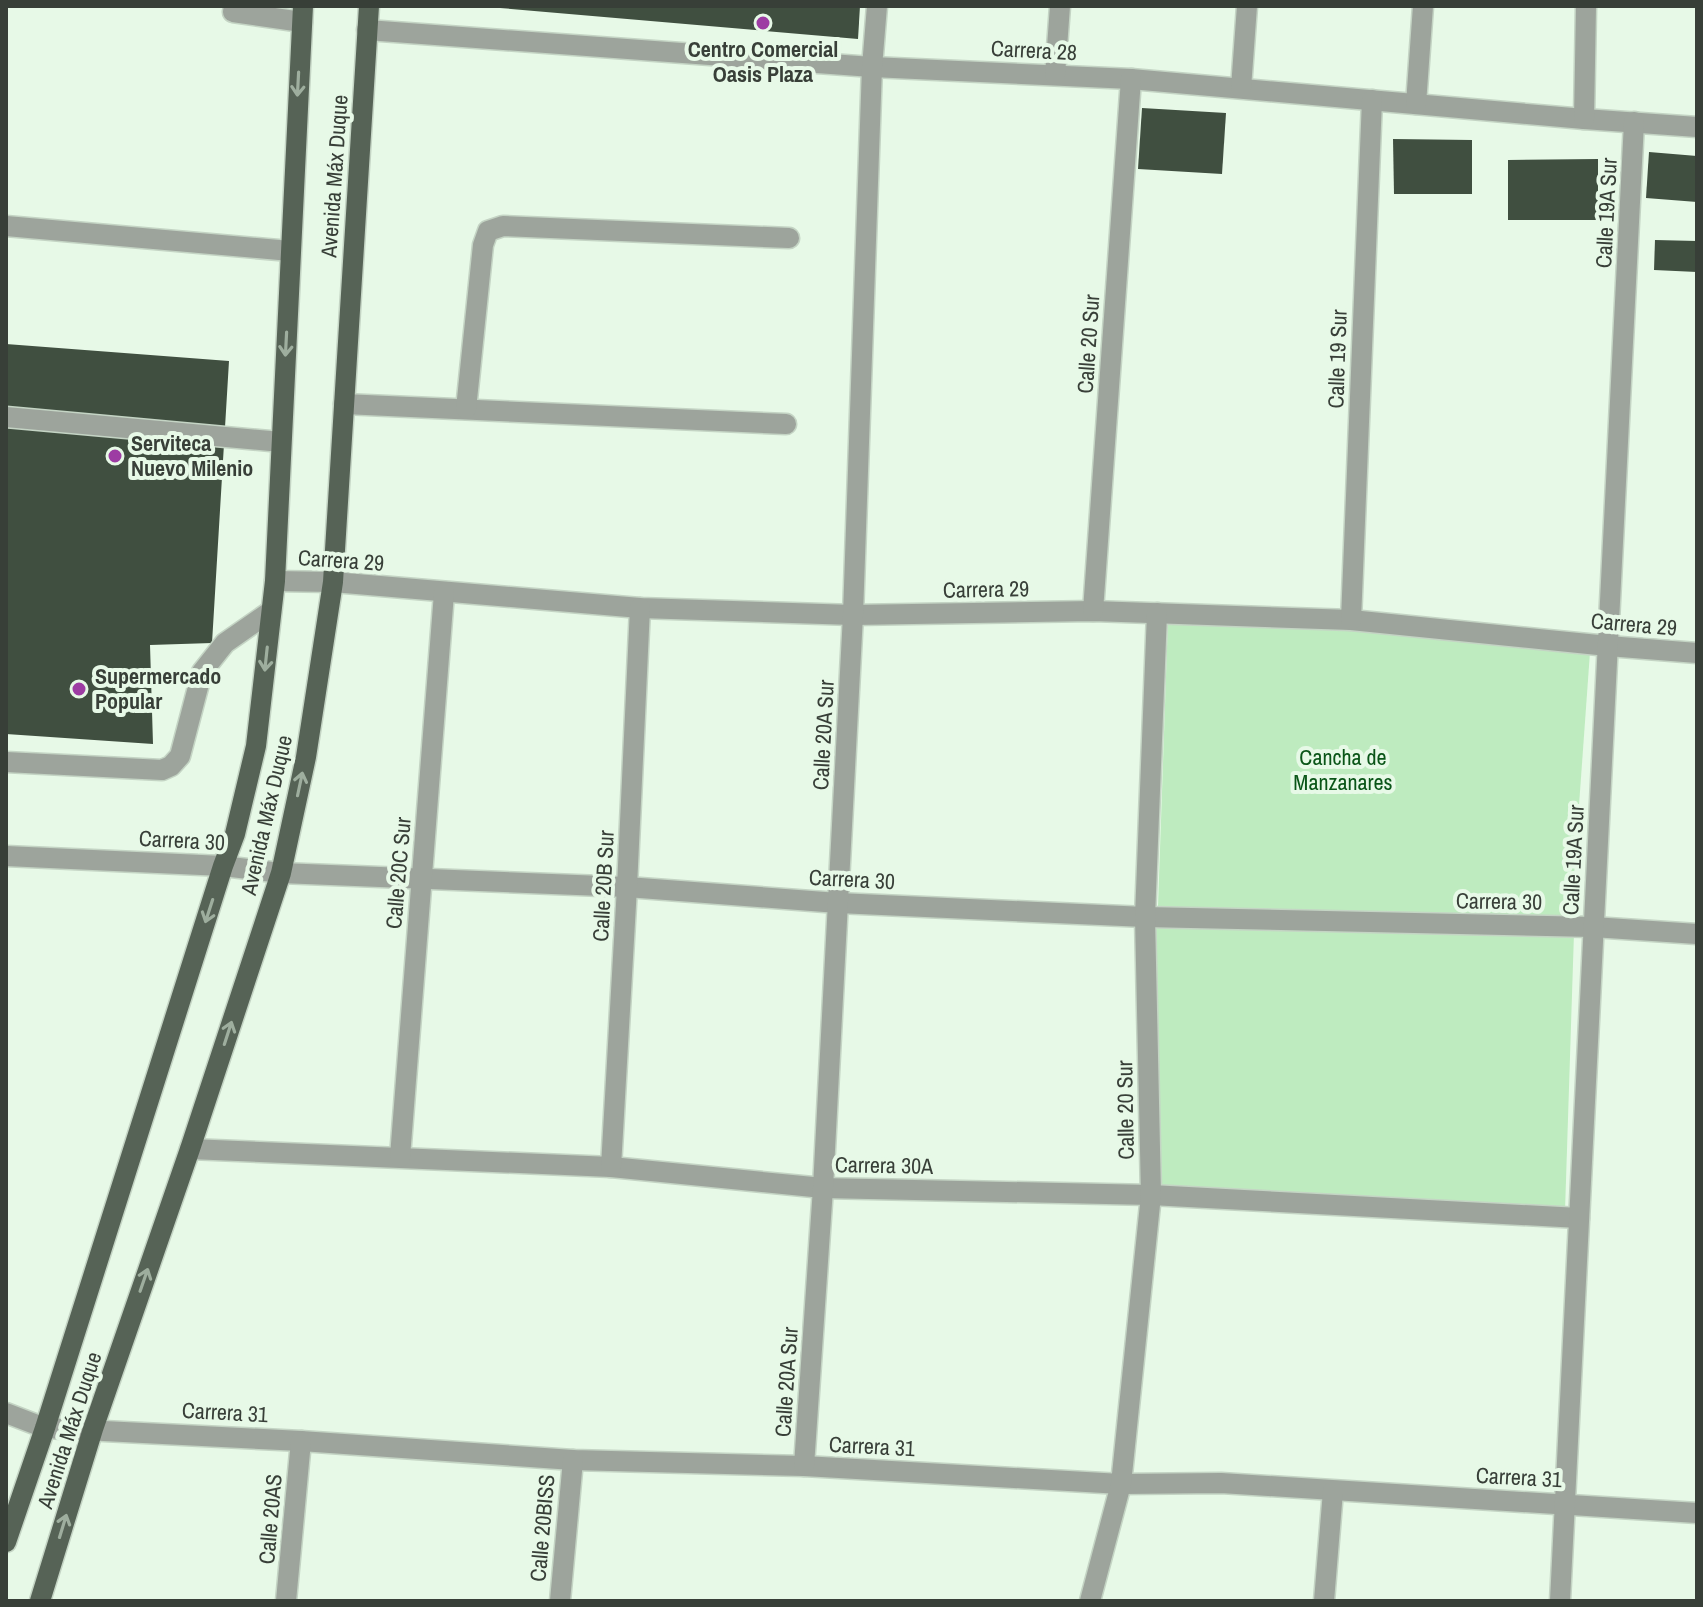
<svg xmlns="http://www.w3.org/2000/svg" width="1703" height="1607" viewBox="0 0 1703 1607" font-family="'Archivo Narrow',sans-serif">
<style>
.green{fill:#beebbf}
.building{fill:#404f40}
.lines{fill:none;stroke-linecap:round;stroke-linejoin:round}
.minor-casing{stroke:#c4d4c4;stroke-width:23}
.major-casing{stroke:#c4d4c4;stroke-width:23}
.minor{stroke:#9da49c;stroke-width:20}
.major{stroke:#566356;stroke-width:20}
.oneway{stroke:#9eae9e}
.poi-dot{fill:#9d3ca3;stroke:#e7f9e7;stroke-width:3}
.labels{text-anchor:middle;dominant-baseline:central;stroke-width:8;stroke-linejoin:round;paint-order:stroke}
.poi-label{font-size:22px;font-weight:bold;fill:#383f38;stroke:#e7f9e7;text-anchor:start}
.street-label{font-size:22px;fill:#383f38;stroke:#e7f9e7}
.park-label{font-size:22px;fill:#0a5518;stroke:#e7f9e7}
</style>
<rect width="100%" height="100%" fill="#e7f9e7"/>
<g class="green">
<polygon points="1168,620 1351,627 1590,652 1571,917 1158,907"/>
<polygon points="1155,923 1574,933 1565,1211 1160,1190"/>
</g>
<g class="building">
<polygon points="500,6 860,6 858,39 500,8"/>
<polygon points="1142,108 1226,113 1222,174 1138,169"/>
<polygon points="1393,139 1472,140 1472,194 1394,194"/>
<polygon points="1649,152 1697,156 1697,202 1646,198"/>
<polygon points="1598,159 1598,220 1508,220 1508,160"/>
<polygon points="1655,240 1697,241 1697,272 1654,270"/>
<polygon points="6,344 229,361 212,643 150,645 153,744 6,734"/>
</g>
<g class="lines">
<g class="minor-casing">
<g id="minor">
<polyline points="234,6 233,12 302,22"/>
<polyline points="367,30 872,67 1131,79 1584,119 1697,127"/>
<polyline points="1055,75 1060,6"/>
<polyline points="1241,88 1247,6"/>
<polyline points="1416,104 1423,6"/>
<polyline points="1584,119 1586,6"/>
<polyline points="6,226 290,251"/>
<polyline points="344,404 786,424"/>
<polyline points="466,409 483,245 488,231 503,226 789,238"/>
<polyline points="6,417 281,442"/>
<polyline points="275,581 333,582 640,608 853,615 1093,611 1351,620 1608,646 1697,653"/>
<polyline points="1093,611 1131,79"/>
<polyline points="1351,620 1372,100"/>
<polyline points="6,762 162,770 171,766 180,756 202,672 225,643 271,611"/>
<polyline points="6,856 223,866 281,873 627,887 838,903 1145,917 1593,927 1697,934"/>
<polyline points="190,1149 611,1167 823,1188 1151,1195 1579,1218"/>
<polyline points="400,1157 444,593"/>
<polyline points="611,1167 627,887 640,608"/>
<polyline points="6,1413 45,1428 301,1441 573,1460 804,1466 1121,1484 1221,1483 1697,1513"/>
<polyline points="804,1466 823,1188 853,615 872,67 877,6"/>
<polyline points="286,1601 301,1441"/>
<polyline points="560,1601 573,1460"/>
<polyline points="1090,1601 1121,1484 1151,1195 1145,917 1157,613"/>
<polyline points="1324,1601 1333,1491"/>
<polyline points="1560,1601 1634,122"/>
</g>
</g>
<g class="major-casing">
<g id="major">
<polyline points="6,1542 45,1428 223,866 235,834 256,746 275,581 303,6"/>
<polyline points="40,1601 93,1429 190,1149 281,873 306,757 333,582 369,6"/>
</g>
</g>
<use href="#minor" class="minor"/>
<use href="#major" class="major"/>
</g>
<defs><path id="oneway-shaft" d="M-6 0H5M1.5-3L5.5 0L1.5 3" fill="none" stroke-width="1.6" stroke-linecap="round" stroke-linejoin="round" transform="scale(2)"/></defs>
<g class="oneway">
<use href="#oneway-shaft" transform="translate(298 84) rotate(93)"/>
<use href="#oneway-shaft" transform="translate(286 344) rotate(93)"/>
<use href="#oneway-shaft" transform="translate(266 659) rotate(96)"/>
<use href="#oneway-shaft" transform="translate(300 784) rotate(-78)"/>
<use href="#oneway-shaft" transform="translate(209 911) rotate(108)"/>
<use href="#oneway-shaft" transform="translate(228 1033) rotate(-72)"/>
<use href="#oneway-shaft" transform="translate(144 1280) rotate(-71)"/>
<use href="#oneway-shaft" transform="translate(63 1526) rotate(-73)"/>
</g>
<g class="poi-dot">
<circle cx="763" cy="23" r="8"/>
<circle cx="115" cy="456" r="8"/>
<circle cx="79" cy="689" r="8"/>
</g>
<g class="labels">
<g class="poi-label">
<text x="763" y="49" text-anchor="middle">Centro Comercial<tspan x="763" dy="25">Oasis Plaza</tspan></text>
<text x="131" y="443">Serviteca<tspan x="131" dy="25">Nuevo Milenio</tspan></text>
<text x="95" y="676">Supermercado<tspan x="95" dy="25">Popular</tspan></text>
</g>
<g class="street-label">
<text transform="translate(1034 50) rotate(3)">Carrera 28</text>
<text transform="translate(334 176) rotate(-86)">Avenida Máx Duque</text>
<text transform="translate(1606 213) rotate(-87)">Calle 19A Sur</text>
<text transform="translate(1088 344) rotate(-86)">Calle 20 Sur</text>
<text transform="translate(1337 359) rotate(-88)">Calle 19 Sur</text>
<text transform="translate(341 560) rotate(4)">Carrera 29</text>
<text transform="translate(986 589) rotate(-1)">Carrera 29</text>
<text transform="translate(1634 624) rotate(5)">Carrera 29</text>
<text transform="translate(823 735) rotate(-87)">Calle 20A Sur</text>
<text transform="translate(266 815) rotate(-77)">Avenida Máx Duque</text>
<text transform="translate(182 840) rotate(3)">Carrera 30</text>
<text transform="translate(1573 860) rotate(-87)">Calle 19A Sur</text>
<text transform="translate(398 873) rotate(-85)">Calle 20C Sur</text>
<text transform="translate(852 879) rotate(3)">Carrera 30</text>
<text transform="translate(603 886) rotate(-87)">Calle 20B Sur</text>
<text transform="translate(1499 901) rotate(1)">Carrera 30</text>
<text transform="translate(1125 1110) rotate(-91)">Calle 20 Sur</text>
<text transform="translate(884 1165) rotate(1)">Carrera 30A</text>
<text transform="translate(786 1382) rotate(-86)">Calle 20A Sur</text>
<text transform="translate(225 1412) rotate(3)">Carrera 31</text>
<text transform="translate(69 1430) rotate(-72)">Avenida Máx Duque</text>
<text transform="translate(872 1446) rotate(3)">Carrera 31</text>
<text transform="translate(1519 1477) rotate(3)">Carrera 31</text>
<text transform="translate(270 1519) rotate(-85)">Calle 20AS</text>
<text transform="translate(542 1528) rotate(-85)">Calle 20BISS</text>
</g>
<g class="park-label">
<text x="1343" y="757">Cancha de<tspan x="1343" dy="25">Manzanares</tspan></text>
</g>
</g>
<rect width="1703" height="1607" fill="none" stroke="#383f38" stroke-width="16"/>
</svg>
